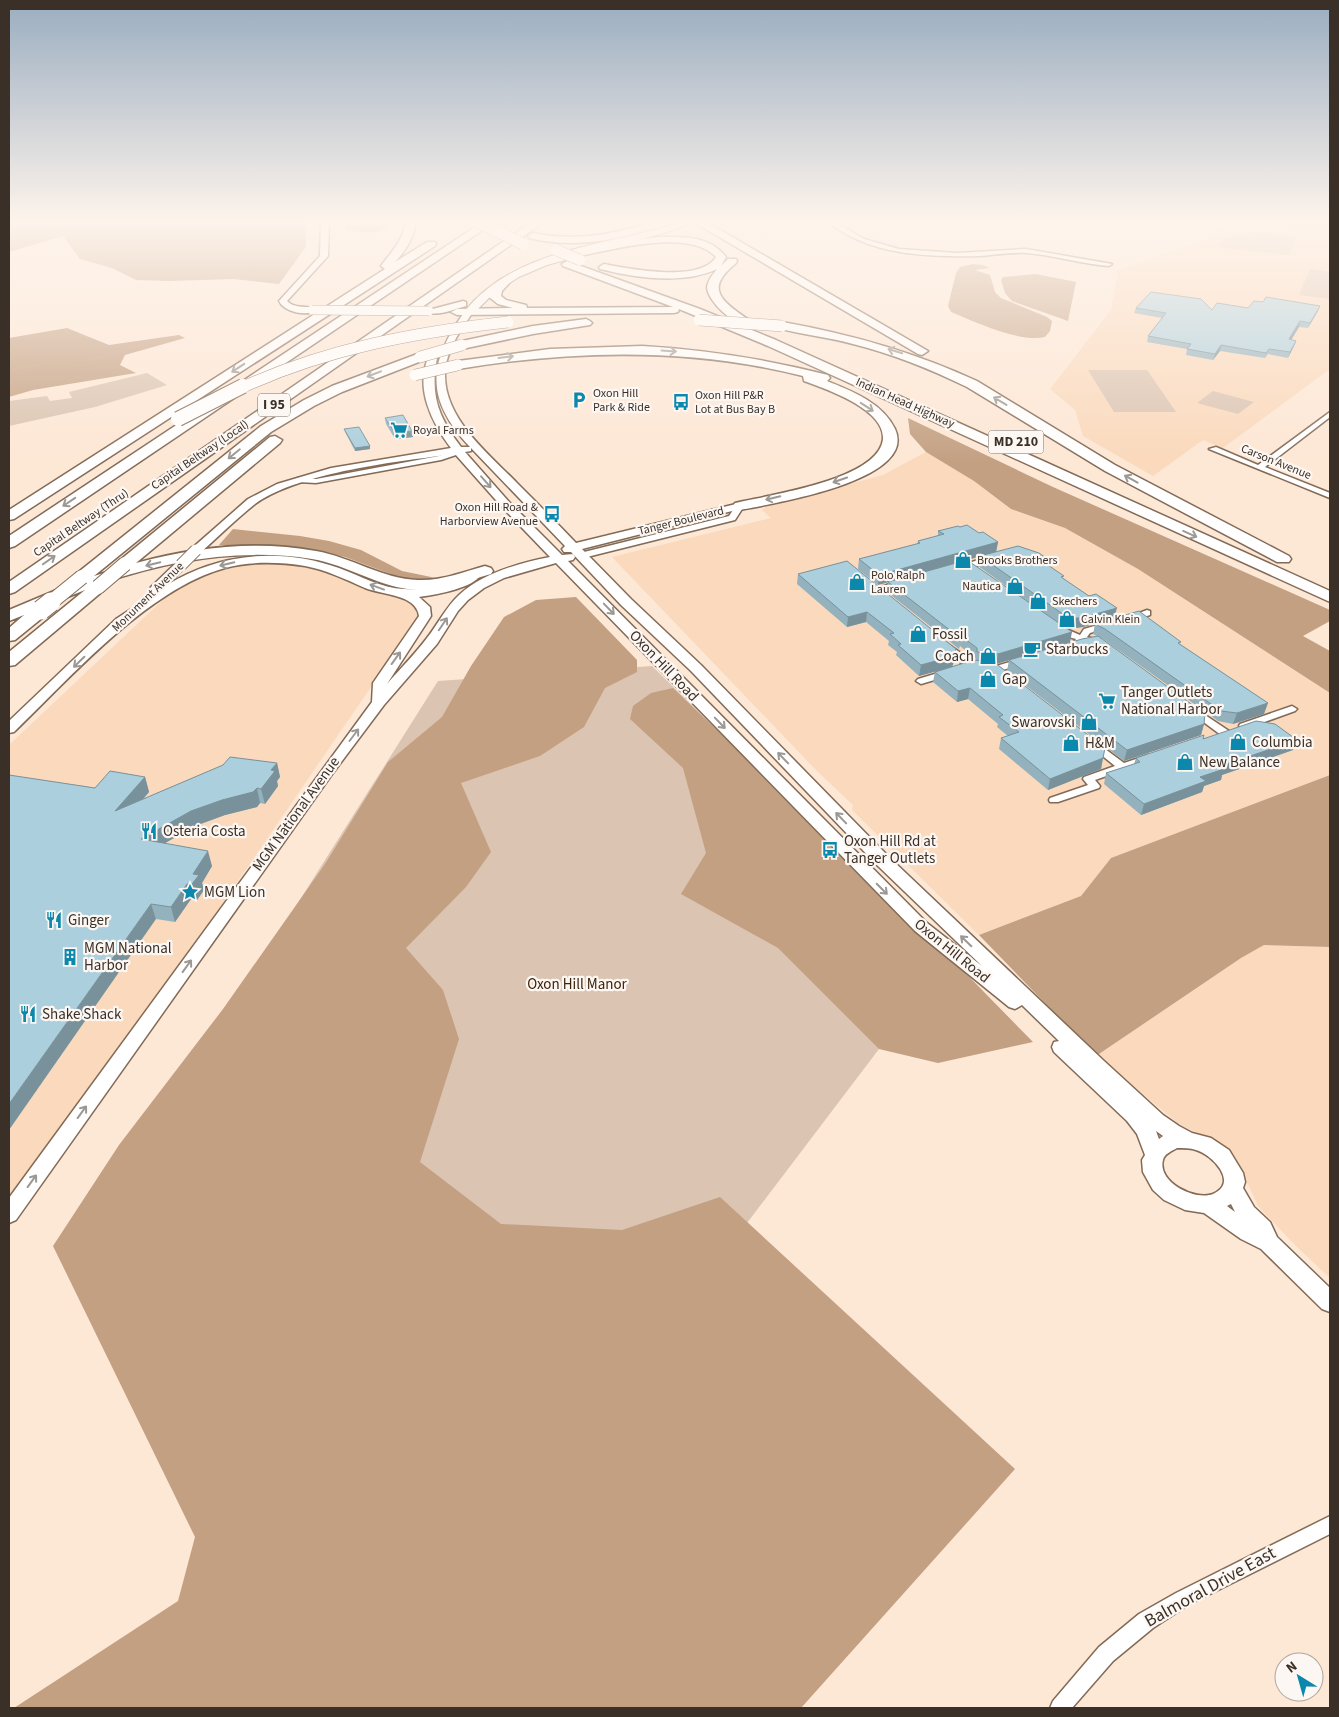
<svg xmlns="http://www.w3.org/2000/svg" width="1339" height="1717" viewBox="0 0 1339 1717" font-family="'Source Sans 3',sans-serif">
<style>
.built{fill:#fad9bc}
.green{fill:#dbc4b1}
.forest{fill:#c3a082}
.water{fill:#c5a284}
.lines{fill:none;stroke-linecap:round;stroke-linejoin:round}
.stream{stroke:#c5a284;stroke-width:2}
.street-casing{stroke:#826a56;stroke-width:3}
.secondary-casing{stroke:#826a56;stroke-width:3}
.primary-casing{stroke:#826a56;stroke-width:2}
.highway-casing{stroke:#826a56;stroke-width:3}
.street{fill:#fff;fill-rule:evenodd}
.secondary{fill:#fff;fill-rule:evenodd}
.primary{fill:#fff;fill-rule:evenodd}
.highway{fill:#fff;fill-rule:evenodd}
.secondary-bridge-far1-casing{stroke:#826a56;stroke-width:10;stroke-linecap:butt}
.secondary-bridge-casing{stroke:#826a56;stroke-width:13;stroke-linecap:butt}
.highway-bridge-far2-casing{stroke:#826a56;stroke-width:12;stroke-linecap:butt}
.highway-bridge-far1-casing{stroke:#826a56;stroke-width:16;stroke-linecap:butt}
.highway-bridge-casing{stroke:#826a56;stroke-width:21;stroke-linecap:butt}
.secondary-bridge-far1{stroke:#fff;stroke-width:9}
.secondary-bridge{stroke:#fff;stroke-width:11}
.highway-bridge-far2{stroke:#fff;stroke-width:11}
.highway-bridge-far1{stroke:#fff;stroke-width:14}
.highway-bridge{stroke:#fff;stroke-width:19}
.wall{fill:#93b2be;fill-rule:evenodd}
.shaded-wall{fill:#78919b}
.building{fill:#abcfdd;stroke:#78919b}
.oneway{stroke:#9c9893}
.labels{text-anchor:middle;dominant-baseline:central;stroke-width:4.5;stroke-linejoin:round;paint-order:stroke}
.far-poi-label{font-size:12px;fill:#3a3027;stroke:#fdf7f3;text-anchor:start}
.far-street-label{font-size:12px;fill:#3a3027;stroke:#fdf7f3}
.shield{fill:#fdf7f3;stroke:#746c64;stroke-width:1}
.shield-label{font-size:14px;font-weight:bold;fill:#3a3027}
.poi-label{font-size:15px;fill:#3a3027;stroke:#fdf7f3;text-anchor:start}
.street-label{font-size:15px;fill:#3a3027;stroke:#fdf7f3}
.park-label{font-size:15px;fill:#3c230a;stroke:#fdf7f3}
.near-street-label{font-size:18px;fill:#3a3027;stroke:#fdf7f3}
</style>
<rect width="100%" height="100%" fill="#fde7d5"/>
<g class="built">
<polygon points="1226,221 1330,221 1330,369 1223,448 1203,440 1153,476 1083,436 1075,410 1050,389 1111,310 1118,270 1224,234 1217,230"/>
<polygon points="926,452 974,481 1011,509 1065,528 1138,569 1330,693 1330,775 1111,858 1081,896 979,935 852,810 853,805 817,771 612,557 771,518 762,510 765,507 883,475"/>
<polygon points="256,560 296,561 400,593 415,604 419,617 9,1215 9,745 165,598 209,571"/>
<polygon points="1264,945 1330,947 1330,1278 1296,1246 1258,1206 1249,1186 1220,1145 1178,1123 1096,1056 1241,958"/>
</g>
<g class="green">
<polygon points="1284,221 1330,221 1330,231 1283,226"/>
<path d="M1266,233L1296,237L1289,255L1225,248L1216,245C1228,233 1250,234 1266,233Z"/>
<polygon points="1310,269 1330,272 1330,299 1299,295"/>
<polygon points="1088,370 1147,370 1176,412 1114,412"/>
<polygon points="147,373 167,385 95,407 9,426 9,401 47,396 50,401 72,398 69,392"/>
<polygon points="1213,391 1254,402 1238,414 1197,403"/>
<polygon points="652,666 983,991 879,1049 747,1223 599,1293 161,1120 438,681"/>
</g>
<g class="forest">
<polygon points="9,221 302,221 306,225 306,247 279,284 234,279 169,281 136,280 112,268 80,259 63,236 9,252"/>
<polygon points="67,328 109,345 179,335 185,338 125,355 120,365 136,373 33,390 9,397 9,338"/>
<polygon points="908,418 1053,487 1330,610 1330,621 1303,636 1330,651 1330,693 1138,569 1065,528 1011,509 974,481 926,452 910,434"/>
<polygon points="233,529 300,536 329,541 361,550 402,571 436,578 433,580 401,578 345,557 303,548 219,545"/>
<polygon points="576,597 637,660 637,672 605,688 584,727 540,756 461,783 491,852 466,887 406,948 443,990 459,1039 420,1162 501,1224 622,1230 720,1197 1015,1469 801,1708 14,1708 178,1601 195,1537 53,1246 119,1145 223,1009 325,864 388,762 442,717 471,666 504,617 536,600"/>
<polygon points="673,688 886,892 1033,1042 938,1063 879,1049 778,948 681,894 706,853 683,768 630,719 633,706 651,693"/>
<polygon points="1330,775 1330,947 1264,945 1241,958 1096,1056 979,935 1081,896 1111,858"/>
</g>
<g class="water">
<path d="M378,221L389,226C379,235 360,233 347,230L344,221Z"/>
<path d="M973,264L983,265L990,268L975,270L990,275L995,292L1001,298L1047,317L1052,321L1050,331L1045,337C1020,343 975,322 951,312L948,306L956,273L960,267Z"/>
<polygon points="1036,274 1076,282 1068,321 1012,301 1005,293 1001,280 1003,277"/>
</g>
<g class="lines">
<polyline class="stream" points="9,370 36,366 43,362 85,361 141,345"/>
<g class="street-casing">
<g id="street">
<path d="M827,221H833L864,239L899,249L957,253L1026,249L1112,264L1109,266C1081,264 1054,255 1026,253C1011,252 995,255 980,256C927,257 870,256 827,221Z"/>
<polygon points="1330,412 1330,417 1265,467 1330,493 1330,498 1209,449 1216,447 1258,465"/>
<polygon points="459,449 462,449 462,453 441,460 316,483 298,482 294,480 298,478 316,479 439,456"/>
<polygon points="737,504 744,506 735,520 583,558 579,555 580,553 729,516"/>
<polygon points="993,555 996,556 996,560 958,571 954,568"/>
<polygon points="901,580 904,581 904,585 877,593 873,590"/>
<polygon points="1147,610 1150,611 1150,615 1128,622 1124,619"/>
<polygon points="1108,622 1113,625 1111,627 1090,633 1087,637 1098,640 1098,644 1084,642 1081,645 1075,645 1073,643 1076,639 1061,635 1054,629 1059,626 1080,635 1084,629"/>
<path d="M945,642L975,663L985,665L987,667C973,678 952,655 942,647V643Z"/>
<polygon points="1023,658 1026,659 1026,663 996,672 991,669 993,667"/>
<polygon points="948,670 953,673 951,675 921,684 916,681 918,679"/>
<polygon points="1292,706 1297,709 1295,711 1248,728 1244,729 1239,726 1240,724"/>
<polygon points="1193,707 1229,731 1230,733 1229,735 1221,735 1190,712 1188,710 1190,708"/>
<polygon points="1093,740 1124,763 1148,755 1153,758 1152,760 1095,780 1100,786 1099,788 1058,802 1050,802 1049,800 1050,798 1088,785 1083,779 1084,777 1115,766 1089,745 1088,743 1089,741"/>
<polygon points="1330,1516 1330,1534 1188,1605 1153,1628 1113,1661 1072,1708 1050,1708 1053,1701 1099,1647 1139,1614 1176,1593"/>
</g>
</g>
<g class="secondary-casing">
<g id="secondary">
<path d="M321,221H329L328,256L287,301C296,310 308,304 316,310C307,317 284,312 279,301L320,256Z"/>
<path d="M463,301L466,302V306C455,309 435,318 425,311Z"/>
<path d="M469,309L473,312C460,331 446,350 445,374C444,419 489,454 517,483C537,503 557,523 576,543L740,503L744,504L746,506L744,508L582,549L631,599L701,665L890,858L1104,1061L1163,1115L1179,1126L1192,1133L1211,1138L1229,1150L1243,1173L1245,1182L1243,1188L1254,1207L1270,1222L1277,1237L1330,1288V1312L1322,1309L1261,1249L1241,1239L1204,1213L1185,1210L1164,1200L1153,1190L1143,1172L1142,1160L1145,1155L1137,1134L1127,1121L1054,1052L1052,1047L1054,1042L1059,1041L1022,1005L1015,1009L1009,1007L915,931L556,563L504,578L484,588L468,600L458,611L437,644L384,705L333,773L16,1220L9,1223V1198L372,702L373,683L419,616C416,594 382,595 365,588C345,579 326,570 305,566C279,562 251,561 225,568C148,589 71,677 14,732L9,733V721L116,619L154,594L149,590L151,587L177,562H185L187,565L167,585C219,553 281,547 339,568C361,576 381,588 404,589C415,590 427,589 438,586C450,583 466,571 477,574L479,577C469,589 434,595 419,597L430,607L431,616L387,684C400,669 415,654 427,638C438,624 446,607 459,595C483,573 519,563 550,557L502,507L455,454C401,461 299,472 255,504C236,519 218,537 200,553L196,554L190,550L248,499L277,484L331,468L451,448C432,423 414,387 429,356L432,355L437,358C430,395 438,417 461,447H470C424,398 428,362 466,310ZM471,448L565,546L562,549L564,552H571L621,605L691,671L878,866L982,966L927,923L568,561L573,560L575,557L573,554L562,555L510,503L465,452L471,451ZM1156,1131L1163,1136L1159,1139ZM1177,1148C1183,1148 1190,1148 1196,1150C1213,1155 1239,1183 1213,1194C1195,1201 1157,1182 1163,1160C1164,1154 1172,1151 1177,1148ZM1231,1204L1235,1212L1227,1206Z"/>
</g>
</g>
<g class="primary-casing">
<path id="primary" d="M683,221H697L668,232L547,265L519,277L494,293L473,314L469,315L464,312C515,247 611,246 683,221Z"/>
</g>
<g class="highway-casing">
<g id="highway">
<path d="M406,221H416C414,238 406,250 395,262L427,242H435L436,244L435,246L14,519L9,520V510L385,269L381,266C392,251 403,241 406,221Z"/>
<polygon points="484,221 496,221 15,546 9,548 9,536"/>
<polygon points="533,221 545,221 15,592 9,594 9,582"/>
<path d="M657,221H674C667,226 656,228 648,230C608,242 570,248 529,238L528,236L533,233C576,242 615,234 657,221Z"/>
<polygon points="692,221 705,221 928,351 922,355 918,354"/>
<path d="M658,237C684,237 709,235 726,257L721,266L728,259H736L737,261L736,263C731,268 725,272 722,278C709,296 737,311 749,320L751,322L749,324C736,328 707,301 707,287C708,280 713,274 717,269C683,285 636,278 600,269L599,267L604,264C630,269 700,283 716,257C691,229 618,248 585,255L580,252L581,250L615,243Z"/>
<path d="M567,261L700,309L776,340L1330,591V602L768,346L679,309L678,312L674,313L457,315L451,312L457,309L513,308L498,304L489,297C492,289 498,279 507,277L512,280L502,291L501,296L506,300L526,305L527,308L673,307L563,266L562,264Z"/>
<polygon points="586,319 590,321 592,323 590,325 533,334 462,349 456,345 462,341 533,326"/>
<path d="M782,322C850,334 914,352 977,381L1115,465L1289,556L1291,559L1289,562H1277L1105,471L967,387C930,369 893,354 853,344C828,337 803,335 778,328L776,326Z"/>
<path d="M642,346C707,350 766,359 828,375L830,378L827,381C852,391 883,403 895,429C919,481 770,504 740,510L735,509L733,506L735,503C768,495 879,480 883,439C885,409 826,389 804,381L803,376C689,347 573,350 458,369L452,365L458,361L550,349Z"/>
<path d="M420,353L426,357L424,360L342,392L314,406L271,432L94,576L120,568L117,564L119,561L270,437L275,436L282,440L280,443L136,563C194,547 257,540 316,551C351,557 383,579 418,580C441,581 463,572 485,566L491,568L493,571L491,574C467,581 442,591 417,590C380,588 348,565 312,559C242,548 169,560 103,583L106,587L104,590L15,665L9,666V652L85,590L45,606L49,610L47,614L15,640L9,641V628L24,615L9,621V610L78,581L74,577L76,574L261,426L304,400L332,386Z"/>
</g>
</g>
<use href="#street" class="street"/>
<use href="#secondary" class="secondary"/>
<use href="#primary" class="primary"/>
<use href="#highway" class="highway"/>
<g class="secondary-bridge-far1-casing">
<polyline id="secondary-bridge-far1" points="312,310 429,311"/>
</g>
<g class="secondary-bridge-casing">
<polyline id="secondary-bridge" points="181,565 196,550"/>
</g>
<g class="highway-bridge-far2-casing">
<g id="highway-bridge-far2">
<polyline points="476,221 523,244"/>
<polyline points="556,250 580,260"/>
<polyline points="699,320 782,326"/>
<polyline points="420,357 462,345"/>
<polyline points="415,375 458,365"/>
<path d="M241,388C325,349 416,332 508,322"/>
</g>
</g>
<g class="highway-bridge-far1-casing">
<g id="highway-bridge-far1">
<polyline points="178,419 243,386"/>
<polyline points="98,587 125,564"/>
<polyline points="50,603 82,577"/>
</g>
</g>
<g class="highway-bridge-casing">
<polyline id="highway-bridge" points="41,610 51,602"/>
</g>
<use href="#secondary-bridge-far1" class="secondary-bridge-far1"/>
<use href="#secondary-bridge" class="secondary-bridge"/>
<use href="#highway-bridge-far2" class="highway-bridge-far2"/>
<use href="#highway-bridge-far1" class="highway-bridge-far1"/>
<use href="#highway-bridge" class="highway-bridge"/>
</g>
<g class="wall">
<polygon points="1136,308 1212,310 1248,308 1318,311 1308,328 1299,327 1291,340 1296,341 1294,346 1288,358 1268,354 1265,358 1220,351 1213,360 1186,355 1187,349 1147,342 1148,336 1162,318 1134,313"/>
<polygon points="385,418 412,431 413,437 395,439 386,424"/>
<polygon points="344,429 370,446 370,449 355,451 345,432"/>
<path d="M960,527L979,533L998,542L996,552L1049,560L1048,565L1063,579L1114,618L1083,627L1068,629L1070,642L1097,636L1093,634L1095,624L1180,645L1264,714L1233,724L1218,721L1103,639L1099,637L1204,724L1201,735L1124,761L1007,671L1009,660L1053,647L996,664L1103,758L1101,769L1048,790L999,749L1001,738L1008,736L997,727L998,724L968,699L957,702L933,682L935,672L943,669L919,676L896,655L897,652L888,645L889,641L866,622L847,627L797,584L798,574L955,659L952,667L976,661V659L960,646L959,649L887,592L888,582L878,585L858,569L859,559L917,544L918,541L938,536V531ZM980,556L978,566L1050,617L942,567Z"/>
<polygon points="1293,750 1222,775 1221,780 1204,786 1202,792 1141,815 1104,784 1106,773 1134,764 1136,758"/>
<polygon points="277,763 280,777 277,781 278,786 265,804 260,803 257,807 225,815 195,826 165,843 212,866 202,883 204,890 197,900 191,899 175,922 156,919 95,788 145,777 149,792 143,799"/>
</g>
<g class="shaded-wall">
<polygon points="760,221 782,221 760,224"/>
<polygon points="1320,306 1318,311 1308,328 1310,323"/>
<polygon points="1300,321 1299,327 1288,345 1289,339"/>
<polygon points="1296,341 1294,346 1288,358 1290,352"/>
<polygon points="1221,345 1220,351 1213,360 1215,354"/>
<polygon points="412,431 413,437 395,439 395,433"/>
<polygon points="370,446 370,449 355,451 355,448"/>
<polygon points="998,542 996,552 878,585 879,575"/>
<polygon points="1049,560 1047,570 1042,561"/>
<polygon points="1117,608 1114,618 1083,627 1068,629 1070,619"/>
<polygon points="867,612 866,622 847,627 848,617"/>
<polygon points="1072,632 1070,642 996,664 998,654"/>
<polygon points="956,649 955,659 952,667 919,676 921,665"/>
<polygon points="970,688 968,699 957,702 958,691"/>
<polygon points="1268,703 1264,714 1233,724 1237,713"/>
<polygon points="1204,724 1201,735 1124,761 1127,750"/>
<polygon points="1297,740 1293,750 1222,775 1221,780 1204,786 1202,792 1141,815 1144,804 1200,777 1221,766"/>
<polygon points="1103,758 1101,769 1048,790 1050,779"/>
<polygon points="277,763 280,777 277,781 278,786 265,804 261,789 271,770"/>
<polygon points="145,777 149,792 120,826 115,811"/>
<polygon points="257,788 260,803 257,807 225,815 195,826 146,854 141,839 191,811"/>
<polygon points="208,851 212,866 202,883 204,890 197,900 192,884 193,874"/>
<polygon points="187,884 191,899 175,922 171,907"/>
<polygon points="151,904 156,919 9,1130 9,1104"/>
</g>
<g class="building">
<polygon points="1151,292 1201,299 1212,310 1217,303 1248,308 1254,301 1263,302 1266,297 1320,306 1310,323 1300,321 1289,339 1296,341 1290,352 1269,349 1266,353 1221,345 1215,354 1187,349 1191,344 1148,336 1166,313 1136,308"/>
<polygon points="403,415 412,431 395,433 385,418"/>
<polygon points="359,427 370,446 355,448 344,429"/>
<polygon points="967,525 979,533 983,532 998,542 879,575 859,559 920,543 918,541 944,534 938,531 958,526 960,527"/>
<polygon points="1018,546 1039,553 1049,560 1042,561 1064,576 1061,577 1089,596 1096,594 1117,608 1085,617 1070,619 980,556"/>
<polygon points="967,560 1072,632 998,654 977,652 977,648 961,636 960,638 888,582"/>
<polygon points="847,561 956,649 954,656 921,665 898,645 901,644 890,634 894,633 867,612 848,617 798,574"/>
<polygon points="1139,611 1181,642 1178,643 1268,703 1237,713 1221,711 1105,629 1095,624"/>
<polygon points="1098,636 1205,714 1204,724 1127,750 1009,660 1082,639"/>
<polygon points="974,660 994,662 1105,748 1103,758 1050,779 1001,738 1019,732 999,717 1003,715 970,688 958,691 935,672"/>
<polygon points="1256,721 1275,724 1297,740 1221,766 1224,769 1200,777 1206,781 1144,804 1106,773 1140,762 1136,758 1204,735 1203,739"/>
<polygon points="230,757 277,763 271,770 275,771 261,789 257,788 253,792 222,800 191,811 141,839 208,851 193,874 199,875 192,884 187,884 171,907 151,904 9,1104 9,775 95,788 110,771 145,777 115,811 223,765"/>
</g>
<defs><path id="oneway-shaft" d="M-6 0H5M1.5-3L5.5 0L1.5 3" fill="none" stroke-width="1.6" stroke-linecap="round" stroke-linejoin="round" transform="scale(1.25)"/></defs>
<g class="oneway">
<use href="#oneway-shaft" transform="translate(669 351) rotate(4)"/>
<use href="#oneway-shaft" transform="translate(895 351) rotate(-163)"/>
<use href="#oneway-shaft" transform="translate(506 357) rotate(-7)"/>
<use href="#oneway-shaft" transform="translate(238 368) rotate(147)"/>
<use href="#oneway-shaft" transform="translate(374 374) rotate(159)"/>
<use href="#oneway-shaft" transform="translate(1000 401) rotate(-149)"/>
<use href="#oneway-shaft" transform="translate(867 407) rotate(33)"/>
<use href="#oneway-shaft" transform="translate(234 454) rotate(141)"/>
<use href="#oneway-shaft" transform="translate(1131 479) rotate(-151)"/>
<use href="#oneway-shaft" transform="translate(840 480) rotate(161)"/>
<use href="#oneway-shaft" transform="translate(486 482) rotate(49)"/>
<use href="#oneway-shaft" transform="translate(773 498) rotate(166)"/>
<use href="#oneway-shaft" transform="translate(69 502) rotate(146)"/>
<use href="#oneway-shaft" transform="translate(1190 534) rotate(24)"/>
<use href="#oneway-shaft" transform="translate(49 560) rotate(-35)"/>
<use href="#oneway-shaft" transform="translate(153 564) rotate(167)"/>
<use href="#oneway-shaft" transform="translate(227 564) rotate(167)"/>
<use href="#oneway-shaft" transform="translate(377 587) rotate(-160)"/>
<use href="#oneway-shaft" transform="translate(609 609) rotate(46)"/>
<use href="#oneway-shaft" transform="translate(443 624) rotate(-56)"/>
<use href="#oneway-shaft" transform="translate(396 658) rotate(-54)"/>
<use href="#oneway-shaft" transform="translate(79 662) rotate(136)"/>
<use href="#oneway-shaft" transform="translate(720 723) rotate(46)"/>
<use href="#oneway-shaft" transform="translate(354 735) rotate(-53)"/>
<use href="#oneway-shaft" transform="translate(783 758) rotate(-134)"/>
<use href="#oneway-shaft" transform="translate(841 818) rotate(-134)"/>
<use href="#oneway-shaft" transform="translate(882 889) rotate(45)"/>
<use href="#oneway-shaft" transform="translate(966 941) rotate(-136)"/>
<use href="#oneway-shaft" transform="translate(187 966) rotate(-54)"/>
<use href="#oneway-shaft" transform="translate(82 1112) rotate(-54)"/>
<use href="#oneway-shaft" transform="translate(32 1181) rotate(-54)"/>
</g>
<linearGradient id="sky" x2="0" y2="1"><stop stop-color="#9aadc0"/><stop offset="0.48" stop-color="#fef4ec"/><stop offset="1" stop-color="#fef4ec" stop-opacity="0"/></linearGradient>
<rect width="1339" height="462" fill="url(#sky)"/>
<defs>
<g id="parking-bare" transform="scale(1.35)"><path d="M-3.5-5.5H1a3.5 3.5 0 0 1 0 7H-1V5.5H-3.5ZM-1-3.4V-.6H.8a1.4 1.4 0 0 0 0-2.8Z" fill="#0b88ab" stroke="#fdf7f3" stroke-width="2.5" paint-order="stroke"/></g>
<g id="bus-bare" transform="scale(1.35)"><path d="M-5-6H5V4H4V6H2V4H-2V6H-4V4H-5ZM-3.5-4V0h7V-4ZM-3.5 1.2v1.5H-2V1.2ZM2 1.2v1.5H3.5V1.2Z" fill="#0b88ab" stroke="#fdf7f3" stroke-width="2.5" paint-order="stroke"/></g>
<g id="supermarket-bare" transform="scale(1.35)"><path d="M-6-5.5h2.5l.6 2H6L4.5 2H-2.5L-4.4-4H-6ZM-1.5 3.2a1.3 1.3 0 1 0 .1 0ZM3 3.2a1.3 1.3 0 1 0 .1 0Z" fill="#0b88ab" stroke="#fdf7f3" stroke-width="2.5" paint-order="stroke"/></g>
<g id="shop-bare" transform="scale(1.35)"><path d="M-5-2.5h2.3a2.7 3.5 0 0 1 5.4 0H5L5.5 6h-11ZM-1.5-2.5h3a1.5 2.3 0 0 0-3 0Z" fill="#0b88ab" stroke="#fdf7f3" stroke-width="2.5" paint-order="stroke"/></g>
<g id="cafe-bare" transform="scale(1.35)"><path d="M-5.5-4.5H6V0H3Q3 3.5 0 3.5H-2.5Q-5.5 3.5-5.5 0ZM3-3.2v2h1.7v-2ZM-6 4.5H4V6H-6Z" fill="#0b88ab" stroke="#fdf7f3" stroke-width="2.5" paint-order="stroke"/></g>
<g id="restaurant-bare" transform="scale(1.35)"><path d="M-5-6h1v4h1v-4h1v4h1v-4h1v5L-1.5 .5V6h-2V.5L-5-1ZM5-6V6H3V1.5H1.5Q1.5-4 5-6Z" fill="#0b88ab" stroke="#fdf7f3" stroke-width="2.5" paint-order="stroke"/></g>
<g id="sight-bare" transform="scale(1.35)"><path d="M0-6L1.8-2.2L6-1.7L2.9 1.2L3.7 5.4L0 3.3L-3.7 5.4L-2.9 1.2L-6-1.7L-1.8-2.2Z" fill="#0b88ab" stroke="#fdf7f3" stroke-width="2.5" paint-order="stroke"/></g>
<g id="building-bare" transform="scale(1.35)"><path d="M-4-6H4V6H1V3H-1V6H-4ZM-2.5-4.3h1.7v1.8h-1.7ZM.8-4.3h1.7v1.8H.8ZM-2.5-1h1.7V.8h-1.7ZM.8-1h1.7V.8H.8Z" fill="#0b88ab" stroke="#fdf7f3" stroke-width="2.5" paint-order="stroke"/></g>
</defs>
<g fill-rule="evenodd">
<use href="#parking-bare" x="579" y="400"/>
<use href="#bus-bare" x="681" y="402"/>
<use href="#supermarket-bare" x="399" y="430"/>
<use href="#bus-bare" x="552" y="514"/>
<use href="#shop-bare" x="963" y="560"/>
<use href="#shop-bare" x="857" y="582"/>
<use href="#shop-bare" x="1015" y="586"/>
<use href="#shop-bare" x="1038" y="601"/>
<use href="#shop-bare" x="1067" y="619"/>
<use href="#shop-bare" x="918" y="634"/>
<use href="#cafe-bare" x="1032" y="649"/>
<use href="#shop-bare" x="988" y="656"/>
<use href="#shop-bare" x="988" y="679"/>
<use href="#supermarket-bare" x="1107" y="701"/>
<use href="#shop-bare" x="1089" y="722"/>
<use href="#shop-bare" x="1238" y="742"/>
<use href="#shop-bare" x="1071" y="743"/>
<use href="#shop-bare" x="1185" y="762"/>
<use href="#restaurant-bare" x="149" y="831"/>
<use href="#bus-bare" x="830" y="850"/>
<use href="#sight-bare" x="190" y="892"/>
<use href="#restaurant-bare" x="54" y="920"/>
<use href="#building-bare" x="70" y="957"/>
<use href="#restaurant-bare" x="28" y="1014"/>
</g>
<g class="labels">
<g class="far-poi-label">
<text x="593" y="393">Oxon Hill<tspan x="593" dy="14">Park &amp; Ride</tspan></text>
<text x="695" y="395">Oxon Hill P&amp;R<tspan x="695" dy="14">Lot at Bus Bay B</tspan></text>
<text x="413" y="430">Royal Farms</text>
<text x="538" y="507" text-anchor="end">Oxon Hill Road &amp;<tspan x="538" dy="14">Harborview Avenue</tspan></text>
<text x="977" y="560">Brooks Brothers</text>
<text x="871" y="575">Polo Ralph<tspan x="871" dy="14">Lauren</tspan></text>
<text x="1001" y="586" text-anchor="end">Nautica</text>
<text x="1052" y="601">Skechers</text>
<text x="1081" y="619">Calvin Klein</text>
</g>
<g class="far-street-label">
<text transform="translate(905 403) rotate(24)">Indian Head Highway</text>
<text transform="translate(200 455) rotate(-34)">Capital Beltway (Local)</text>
<text transform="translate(1276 462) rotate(22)">Carson Avenue</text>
<text transform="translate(681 521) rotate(-14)">Tanger Boulevard</text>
<text transform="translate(81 523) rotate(-34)">Capital Beltway (Thru)</text>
<text transform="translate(148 597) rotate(-44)">Monument Avenue</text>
</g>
<g class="shield">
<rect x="258" y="393.5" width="32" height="23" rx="4"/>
<rect x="988.5" y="430.5" width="55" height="23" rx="4"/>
</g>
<g class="shield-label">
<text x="274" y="405">I 95</text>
<text x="1016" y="442">MD 210</text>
</g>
<g class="poi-label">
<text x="932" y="634">Fossil</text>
<text x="1046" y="649">Starbucks</text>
<text x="974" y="656" text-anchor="end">Coach</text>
<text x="1002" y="679">Gap</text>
<text x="1121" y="692">Tanger Outlets<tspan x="1121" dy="17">National Harbor</tspan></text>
<text x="1075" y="722" text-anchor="end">Swarovski</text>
<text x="1252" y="742">Columbia</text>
<text x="1085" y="743">H&amp;M</text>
<text x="1199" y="762">New Balance</text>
<text x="163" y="831">Osteria Costa</text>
<text x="844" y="841">Oxon Hill Rd at<tspan x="844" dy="17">Tanger Outlets</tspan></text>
<text x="204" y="892">MGM Lion</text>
<text x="68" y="920">Ginger</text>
<text x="84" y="948">MGM National<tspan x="84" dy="17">Harbor</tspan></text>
<text x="42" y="1014">Shake Shack</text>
</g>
<g class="street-label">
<text transform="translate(664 666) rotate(46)">Oxon Hill Road</text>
<text transform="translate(296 814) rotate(-54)">MGM National Avenue</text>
<text transform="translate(952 951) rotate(39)">Oxon Hill Road</text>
</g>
<g class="park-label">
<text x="577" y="984">Oxon Hill Manor</text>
</g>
<g class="near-street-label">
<text transform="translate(1210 1587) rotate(-29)">Balmoral Drive East</text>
</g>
</g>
<rect width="1339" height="1717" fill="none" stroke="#3a3027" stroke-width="20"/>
<g transform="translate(1299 1677) rotate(323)"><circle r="24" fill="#fdf7f3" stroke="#afa7a1"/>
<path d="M0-4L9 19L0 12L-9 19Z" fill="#0b88ab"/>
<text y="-8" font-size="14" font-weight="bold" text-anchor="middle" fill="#3a3027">N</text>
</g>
</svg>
